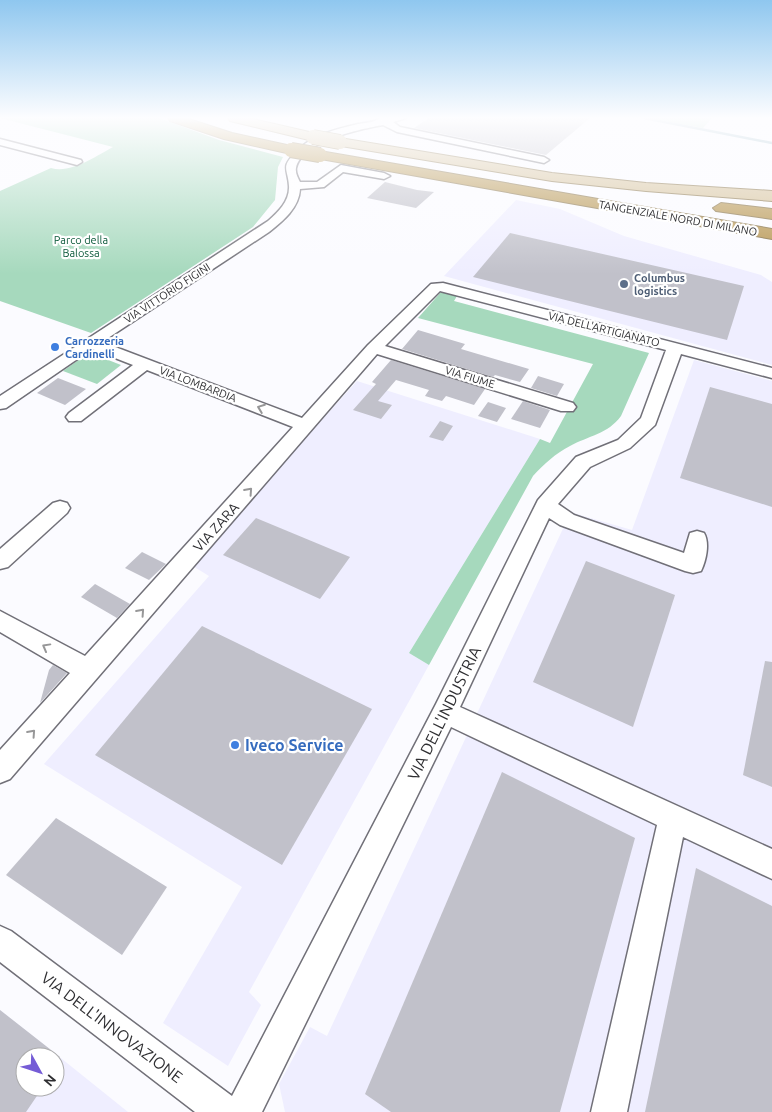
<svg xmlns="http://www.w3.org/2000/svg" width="772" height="1112" viewBox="0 0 772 1112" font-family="Ubuntu,sans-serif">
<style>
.built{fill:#efeeff;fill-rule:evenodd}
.green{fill:#a6d9bd}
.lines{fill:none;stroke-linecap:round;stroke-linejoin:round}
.stream{stroke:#86adbd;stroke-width:2.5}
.building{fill:#c1c1ca}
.minor-casing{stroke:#717078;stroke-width:3}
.major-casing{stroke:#867043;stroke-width:2}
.highway-casing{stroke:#867043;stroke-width:2}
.minor{fill:#fff;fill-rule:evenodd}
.major{fill:#d3be94;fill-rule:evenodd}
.highway{fill:#b5934c;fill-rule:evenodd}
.major-bridge-casing{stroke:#867043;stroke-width:16;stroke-linecap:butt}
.highway-bridge-casing{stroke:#867043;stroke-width:16;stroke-linecap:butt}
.major-bridge{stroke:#d3be94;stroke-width:14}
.highway-bridge{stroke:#b5934c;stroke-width:14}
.oneway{stroke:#979798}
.service-dot{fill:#5c6f8a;stroke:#fff;stroke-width:2}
.shop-dot{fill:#3f7fe0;stroke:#fff;stroke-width:2}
.labels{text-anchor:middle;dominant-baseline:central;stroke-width:4.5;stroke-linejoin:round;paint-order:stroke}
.far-street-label{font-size:11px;fill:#2f2f32;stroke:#fff}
.far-park-label{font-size:11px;fill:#0b593a;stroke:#fff}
.far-service-label{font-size:11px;font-weight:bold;fill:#4e5e75;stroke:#fff;text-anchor:start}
.far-shop-label{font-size:11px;font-weight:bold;fill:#366cbe;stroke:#fff;text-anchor:start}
.street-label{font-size:14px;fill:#2f2f32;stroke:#fff}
.near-street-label{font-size:16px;fill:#2f2f32;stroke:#fff}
.near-shop-label{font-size:16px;font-weight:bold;fill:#366cbe;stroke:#fff;text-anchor:start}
</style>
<rect width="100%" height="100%" fill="#fbfbff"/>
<g class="built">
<polygon points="516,200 560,209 624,236 761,275 772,282 772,365 444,276"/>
<polygon points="694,360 772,381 772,1112 285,1112 279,1084 310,1027 327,1036 567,520 573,513 632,530"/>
<polygon points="357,381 540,439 409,653 429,665 249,992 261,1005 228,1066 163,1023 242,887 44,764 209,576 191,565"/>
<path d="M0,1010L62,1059L128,1112H0ZM25,1057H55V1087H25Z"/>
</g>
<g class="green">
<path d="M0,118H159L219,140L283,157L278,167L275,200L253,227L91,333L0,301V191L51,168C71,174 96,156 113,147Z"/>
<polygon points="649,118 712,118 703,128"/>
<path d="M441,292L457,296L454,301L649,353L621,416C608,434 588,436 570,446C555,454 545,463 533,476L429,665L409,653L540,439L550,443L593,364L418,318Z"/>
<polygon points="93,354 121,365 97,384 63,371 84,356"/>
</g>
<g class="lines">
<polyline class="stream" points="644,118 772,143"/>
</g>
<g class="building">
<polygon points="429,118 590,118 546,155 414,128"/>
<polygon points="385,182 417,190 434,192 416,208 367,198"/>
<polygon points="510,233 744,286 727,340 473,277"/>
<polygon points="418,330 465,344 461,349 529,369 520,382 495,375 493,377 402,349"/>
<polygon points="391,360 485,389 474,405 446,396 442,401 425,396 429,390 396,380 378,401 392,405 381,419 353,410 376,384 372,382"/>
<polygon points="538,376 564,384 557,396 531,388"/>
<polygon points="58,378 86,389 65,405 37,393"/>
<polygon points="710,387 772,404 772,507 680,478"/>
<polygon points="523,401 550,410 540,428 511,419"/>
<polygon points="488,402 506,408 497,422 478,416"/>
<polygon points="440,421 453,426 443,441 429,437"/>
<polygon points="256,518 350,557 320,599 223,555"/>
<polygon points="142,552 166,564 149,580 125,568"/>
<polygon points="586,561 675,595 633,727 533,682"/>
<polygon points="95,584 130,604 117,618 81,597"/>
<polygon points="202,626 372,709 282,865 95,755"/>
<polygon points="765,661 772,662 772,787 743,775"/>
<polygon points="53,665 67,673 40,703 49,670"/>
<polygon points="502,772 635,838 560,1112 391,1112 365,1094"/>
<polygon points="56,818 167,887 122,955 6,875"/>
<polygon points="696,868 772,906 772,1112 645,1112"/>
<polygon points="0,1010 60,1057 25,1057 25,1087 43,1087 26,1112 0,1112"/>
</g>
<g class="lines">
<g class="minor-casing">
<g id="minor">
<path d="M380,118H406L393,122L400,127L544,157L549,160L544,163L397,132L383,125C361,129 302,141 296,168C295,173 298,178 300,182H317L341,165L384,173L390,176L384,179L343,172L324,187L300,189C299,208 283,221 269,232L102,342L302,418L368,345L431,284L443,283L772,368V378L681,354L655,425L630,448L590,467L558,504L574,515L684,553L690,533L697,531L704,533C710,543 706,561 701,571L693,573L685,571L560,525L549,518L460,707L772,849V879L683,837L627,1112H591L657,825L451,727L262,1112H195L0,962V926L11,931L232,1096L436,704L538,500L576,457L618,440L641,418L666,350L440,291L385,346L573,403L576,407L573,411H561L377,354L10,779L0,783V750L70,673L0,632V611L85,656L293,427L147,370L81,421H69L66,417L69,413L133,365L92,349L6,408L0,409V396L268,221C278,212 290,201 289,186C288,168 280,168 296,152C311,135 337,129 358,124C365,123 375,122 380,118Z"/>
<polygon points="0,139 81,160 82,162 77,165 0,145"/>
<polygon points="60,501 67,503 70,508 67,513 8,567 0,569 0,549 53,503"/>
</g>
</g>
<g class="major-casing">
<g id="major">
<polygon points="228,118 249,118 318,134 320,137 313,141 230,121"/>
<polygon points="340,138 552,173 646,183 772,191 772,201 646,191 552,181 335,145 333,142"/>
</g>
</g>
<g class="highway-casing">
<g id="highway">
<polygon points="168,118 186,118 232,133 296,147 298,150 291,154 224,139 170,121"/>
<polygon points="320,151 772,229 772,239 315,158 313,155"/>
<polygon points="721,203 772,209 772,219 716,211 713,208"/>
</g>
</g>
<use href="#minor" class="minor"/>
<use href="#major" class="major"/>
<use href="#highway" class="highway"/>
<g class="major-bridge-casing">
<polyline id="major-bridge" points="313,137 340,142"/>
</g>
<g class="highway-bridge-casing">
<polyline id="highway-bridge" points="291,150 320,155"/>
</g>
<use href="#major-bridge" class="major-bridge"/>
<use href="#highway-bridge" class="highway-bridge"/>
</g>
<defs><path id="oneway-chevron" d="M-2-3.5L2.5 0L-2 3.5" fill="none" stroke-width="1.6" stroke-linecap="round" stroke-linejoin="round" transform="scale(1.25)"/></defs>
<g class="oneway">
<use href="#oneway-chevron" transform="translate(261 408) rotate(-159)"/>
<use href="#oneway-chevron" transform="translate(249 491) rotate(-48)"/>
<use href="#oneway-chevron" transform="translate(141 612) rotate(-48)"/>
<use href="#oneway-chevron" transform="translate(46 647) rotate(-151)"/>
<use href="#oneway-chevron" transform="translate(32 733) rotate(-48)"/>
</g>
<linearGradient id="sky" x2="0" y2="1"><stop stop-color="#8fc7ef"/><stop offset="0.43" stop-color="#fdfdff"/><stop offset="1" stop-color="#fdfdff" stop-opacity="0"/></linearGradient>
<rect width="772" height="274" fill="url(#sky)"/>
<circle class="service-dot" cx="624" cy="284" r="5"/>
<g class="shop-dot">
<circle cx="55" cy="347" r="5"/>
<circle cx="235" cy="745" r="5"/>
</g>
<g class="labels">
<g class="far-street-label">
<text transform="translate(678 218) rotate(10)">TANGENZIALE NORD DI MILANO</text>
<text transform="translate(167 293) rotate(-33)">VIA VITTORIO FIGINI</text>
<text transform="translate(604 329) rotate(14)">VIA DELL'ARTIGIANATO</text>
<text transform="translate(470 377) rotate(17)">VIA FIUME</text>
<text transform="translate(198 384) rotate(21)">VIA LOMBARDIA</text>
</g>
<g class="far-park-label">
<text x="81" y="240">Parco della<tspan x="81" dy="13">Balossa</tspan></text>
</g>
<g class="far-service-label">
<text x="634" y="278">Columbus<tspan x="634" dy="13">logistics</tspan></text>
</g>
<g class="far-shop-label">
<text x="65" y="341">Carrozzeria<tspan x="65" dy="13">Cardinelli</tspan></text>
</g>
<g class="street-label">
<text transform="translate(216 527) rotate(-48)">VIA ZARA</text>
</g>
<g class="near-street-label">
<text transform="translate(444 713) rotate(-64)">VIA DELL'INDUSTRIA</text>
<text transform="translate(112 1027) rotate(37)">VIA DELL'INNOVAZIONE</text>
</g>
<g class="near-shop-label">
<text x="245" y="745">Iveco Service</text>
</g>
</g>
<g transform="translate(40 1072) rotate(130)"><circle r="24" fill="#ffffff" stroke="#acacad"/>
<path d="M0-4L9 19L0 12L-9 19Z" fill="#755cd6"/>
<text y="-8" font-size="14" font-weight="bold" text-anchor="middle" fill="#2f2f32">N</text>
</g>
</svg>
